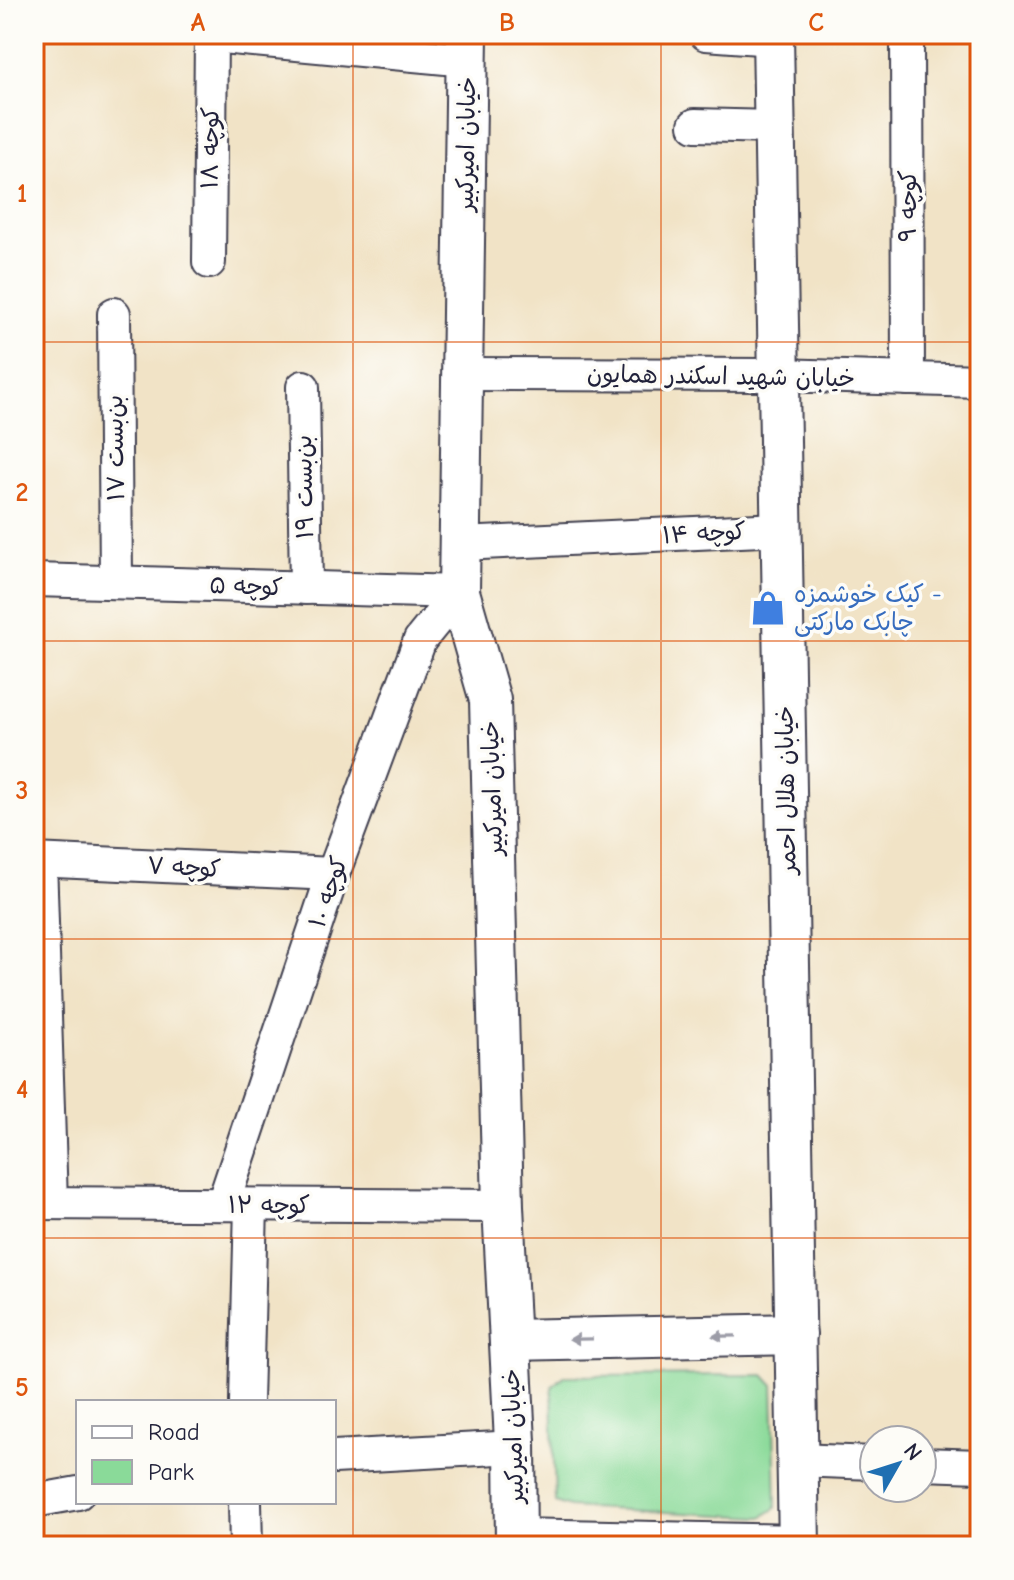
<svg xmlns="http://www.w3.org/2000/svg" width="1014" height="1580" viewBox="0 0 1014 1580" font-family="'Comic Neue','Playpen Sans Arabic',sans-serif">
<style>
.green{fill:#8ada99;stroke:#567e6a;stroke-width:2}
.lines{fill:none;stroke-linecap:round;stroke-linejoin:round}
.minor-casing{stroke:#413f50;stroke-width:36}
.tertiary-casing{stroke:#413f50;stroke-width:44}
.minor{stroke:#fff;stroke-width:32}
.tertiary{stroke:#fff;stroke-width:40}
.oneway{fill:#9c9ca7}
.grid{fill:none;stroke:#de560e;stroke-width:2;stroke-opacity:0.55}
.labels{text-anchor:middle;dominant-baseline:central;stroke-width:7;stroke-linejoin:round;paint-order:stroke}
.street-label{font-size:24px;fill:#22223b;stroke:#fdfcf7}
.shop-label{font-size:24px;fill:#366cbe;stroke:#fdfcf7;text-anchor:start}
.neatline{fill:none;stroke:#de560e;stroke-width:3}
.grid-label{font-size:26px;text-anchor:middle;font-weight:bold;fill:#de560e}
</style>
<rect width="100%" height="100%" fill="#fdfcf7"/>
<filter id="ink" filterUnits="userSpaceOnUse"><feTurbulence type="fractalNoise" baseFrequency=".0125" numOctaves="2"/><feDisplacementMap in="SourceGraphic" scale="16" xChannelSelector="R" yChannelSelector="G"/><feConvolveMatrix kernelMatrix="1 2 1 2 8 2 1 2 1" color-interpolation-filters="sRGB"/></filter>
<filter id="wash" filterUnits="userSpaceOnUse"><feTurbulence type="fractalNoise" baseFrequency=".006" numOctaves="4" result="noise"/><feDisplacementMap in="SourceGraphic" scale="32" xChannelSelector="R" yChannelSelector="G"/><feGaussianBlur stdDeviation="1.8" result="paint"/><feColorMatrix in="noise" values="0 0 0 0 0 0 0 0 0 0 0 0 0 0 0 0 0 1.4 0 .05"/><feComposite in="paint" operator="in"/></filter>
<g filter="url(#wash)">
<rect width="100%" height="100%" fill="#f1e3c6"/>
<polygon class="green" points="764,1375 773,1385 776,1508 762,1517 569,1507 555,1502 552,1387 564,1376"/>
</g>
<g filter="url(#ink)">
<g class="lines">
<g class="minor-casing">
<g id="minor">
<polyline points="706,34 773,39"/>
<polyline points="907,34 908,379"/>
<polyline points="211,36 467,60"/>
<polyline points="695,125 773,127"/>
<polyline points="209,262 211,34"/>
<polyline points="114,314 116,582"/>
<polyline points="462,374 778,375 980,381"/>
<polyline points="303,387 306,588"/>
<polyline points="461,544 781,529"/>
<polyline points="34,580 459,592"/>
<polyline points="34,860 333,874"/>
<polyline points="40,860 51,1203"/>
<polyline points="34,1203 503,1206"/>
<polyline points="223,1204 333,874 420,640 459,592"/>
<polyline points="246,1402 251,1205"/>
<polyline points="334,1457 516,1447"/>
<polyline points="796,1460 874,1463"/>
<polyline points="922,1464 980,1466"/>
<polyline points="34,1501 78,1493"/>
<polyline points="245,1502 246,1546"/>
</g>
</g>
<g class="tertiary-casing">
<g id="tertiary">
<polyline points="467,34 459,592 490,700 503,1206 515,1442 516,1546"/>
<polyline points="773,34 799,1546"/>
<polyline points="510,1340 796,1334"/>
<polyline points="516,1539 799,1545"/>
</g>
</g>
<use href="#minor" class="minor"/>
<use href="#tertiary" class="tertiary"/>
</g>
<defs><path id="oneway-solid" d="M-6-.8H1V-3.2L6.5 0L1 3.2V.8H-6Z" transform="scale(2)"/></defs>
<g class="oneway">
<use href="#oneway-solid" transform="translate(724 1336) rotate(179)"/>
<use href="#oneway-solid" transform="translate(581 1339) rotate(179)"/>
</g>
</g>
<path class="grid" d="M353,34V1546M661,34V1546M34,342H980M34,641H980M34,939H980M34,1238H980"/>
<defs>
<g id="shop-bare" transform="scale(2.76)"><path d="M-5-2.5h2.3a2.7 3.5 0 0 1 5.4 0H5L5.5 6h-11ZM-1.5-2.5h3a1.5 2.3 0 0 0-3 0Z" fill="#3f7fe0" stroke="#fdfcf7" stroke-width="2.5" paint-order="stroke"/></g>
</defs>
<g fill-rule="evenodd">
<use href="#shop-bare" x="768" y="608"/>
</g>
<g class="labels">
<g class="street-label">
<text transform="translate(466 144) rotate(-89)">خیابان امیرکبیر</text>
<text transform="translate(210 148) rotate(-89)">کوچه ۱۸</text>
<text transform="translate(908 206) rotate(-90)">کوچه ۹</text>
<text transform="translate(721 376) rotate(1)">خیابان شهید اسکندر همایون</text>
<text transform="translate(115 448) rotate(-91)">بن‌بست ۱۷</text>
<text transform="translate(304 487) rotate(-91)">بن‌بست ۱۹</text>
<text transform="translate(704 533) rotate(-3)">کوچه ۱۴</text>
<text transform="translate(246 586) rotate(2)">کوچه ۵</text>
<text transform="translate(492 788) rotate(-92)">خیابان امیرکبیر</text>
<text transform="translate(786 790) rotate(-91)">خیابان هلال احمر</text>
<text transform="translate(184 867) rotate(3)">کوچه ۷</text>
<text transform="translate(328 892) rotate(-71)">کوچه ۱۰</text>
<text x="269" y="1205">کوچه ۱۲</text>
<text transform="translate(513 1436) rotate(-92)">خیابان امیرکبیر</text>
</g>
<g class="shop-label">
<text x="794" y="594">کیک خوشمزه -<tspan x="794" dy="28">چابک مارکتی</tspan></text>
</g>
</g>
<rect width="1014" height="1580" fill="none" stroke="#fdfcf7" stroke-width="88"/>
<rect x="76" y="1400" width="260" height="104" fill="#fdfcf7" stroke="#a5a5ac" stroke-width="2"/>
<rect x="92" y="1426" width="40" height="12" fill="#ffffff" stroke="#a5a5ac" stroke-width="2"/>
<text x="148" y="1440" font-size="24" fill="#22223b">Road</text>
<rect x="92" y="1460" width="40" height="24" fill="#8ada99" stroke="#a5a5ac" stroke-width="2"/>
<text x="148" y="1480" font-size="24" fill="#22223b">Park</text>
<g transform="translate(898 1464) rotate(51)"><circle r="38" fill="#fdfcf7" stroke="#a5a5ac" stroke-width="2"/>
<path d="M0-6L14 30L0 20L-14 30Z" fill="#1f6fb2"/>
<text y="-12" font-size="22" font-weight="bold" text-anchor="middle" fill="#22223b">N</text>
</g>
<rect x="44" y="44" width="926" height="1492" class="neatline"/>
<g class="grid-label">
<text x="198" y="31">A</text>
<text x="507" y="31">B</text>
<text x="816" y="31">C</text>
<text x="22" y="202">1</text>
<text x="22" y="501">2</text>
<text x="22" y="799">3</text>
<text x="22" y="1098">4</text>
<text x="22" y="1396">5</text>
</g>
</svg>
